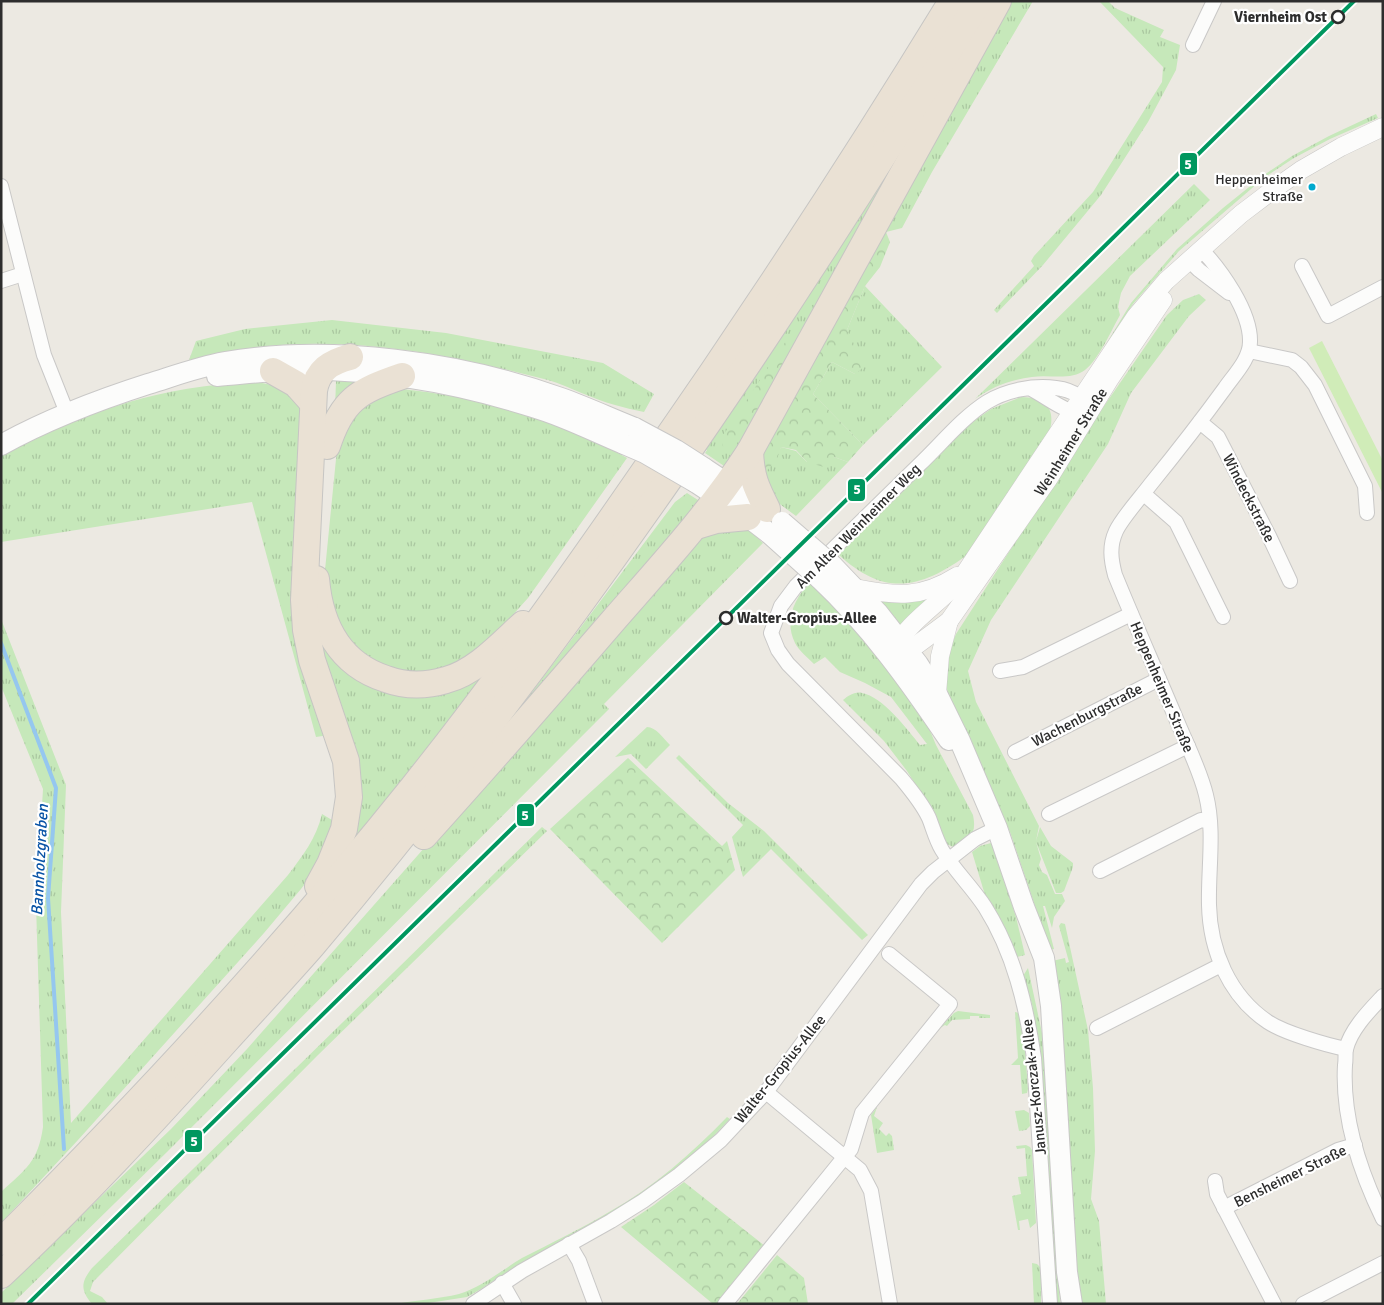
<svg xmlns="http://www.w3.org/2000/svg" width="1384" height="1305" viewBox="0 0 1384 1305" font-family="Signika,sans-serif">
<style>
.grass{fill:url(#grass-tufts)}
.forest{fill:url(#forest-crowns)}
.pitch{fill:#d0ecb8}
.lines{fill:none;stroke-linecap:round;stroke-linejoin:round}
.stream{stroke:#95c7ef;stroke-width:4}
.minor-casing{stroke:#c9c8c7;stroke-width:16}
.tertiary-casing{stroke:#c9c8c7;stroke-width:19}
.secondary-casing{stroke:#c9c8c7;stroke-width:22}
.motorway-casing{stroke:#c6c5c3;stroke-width:28}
.minor{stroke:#fcfcfb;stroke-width:14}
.tertiary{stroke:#fcfcfb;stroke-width:18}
.secondary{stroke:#fcfcfb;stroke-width:20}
.motorway{stroke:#eae1d4;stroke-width:26}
.secondary-bridge-casing{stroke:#c9c8c7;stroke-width:22;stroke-linecap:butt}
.secondary-bridge{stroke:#fcfcfb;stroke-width:20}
.tram-1-casing{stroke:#fff;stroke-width:8}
.tram-1{stroke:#00975f;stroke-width:4}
.stop-dot{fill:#fff;stroke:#2d2d2d;stroke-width:2.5}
.bus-dot{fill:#00a9ce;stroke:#fff;stroke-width:2}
.labels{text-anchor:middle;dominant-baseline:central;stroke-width:4.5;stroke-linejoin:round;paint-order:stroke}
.bus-label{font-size:14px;fill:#2d2d2d;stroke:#fff;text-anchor:end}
.stop-label{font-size:15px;font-weight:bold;fill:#2d2d2d;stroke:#fff;text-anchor:end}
.street-label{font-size:15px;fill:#2d2d2d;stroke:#fff}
.water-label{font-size:16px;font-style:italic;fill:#0853a6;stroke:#fff}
.line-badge{stroke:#fff;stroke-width:2}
.badge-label{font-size:14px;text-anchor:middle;font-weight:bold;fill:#fff}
</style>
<defs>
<pattern id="grass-tufts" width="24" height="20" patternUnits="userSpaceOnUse" patternTransform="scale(1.25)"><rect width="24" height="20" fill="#c6e8ba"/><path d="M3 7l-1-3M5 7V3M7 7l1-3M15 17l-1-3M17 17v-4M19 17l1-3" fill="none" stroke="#aac7a0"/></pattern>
<pattern id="forest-crowns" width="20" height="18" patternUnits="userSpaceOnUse" patternTransform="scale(1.25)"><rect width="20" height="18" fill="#c6e8ba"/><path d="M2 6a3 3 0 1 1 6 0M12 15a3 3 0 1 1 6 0" fill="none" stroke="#aac7a0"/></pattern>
</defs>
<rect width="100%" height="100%" fill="#ece9e2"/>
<g class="grass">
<polygon points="1007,1 1033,1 932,172 902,228 886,232 836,319 773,465 781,447 796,451 807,462 834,457 848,462 796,516 777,502 756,465"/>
<polygon points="1099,1 1108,1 1115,8 1164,30 1160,37 1180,45 1176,70 1148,122 1101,195 1043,265 997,313 994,310 1034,266 1031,261 1034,256 1093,192 1162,82 1163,67"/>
<polygon points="1376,114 1378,118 1330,139 1294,158 1265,177 1179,251 1133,304 1103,349 1131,303 1177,249 1223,208 1264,175 1292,156 1329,136"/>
<polygon points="900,153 727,468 705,453 707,450 705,449"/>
<path d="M1194,184L1210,200L1130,276L1121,293L1118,307L1120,315C1111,331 1099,359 1085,370C1071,381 1049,374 1032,377C1010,380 992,387 975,399Z"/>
<polygon points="865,286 942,367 863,445 813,394 832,362 855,374 847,330"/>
<polygon points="1199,294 1206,300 1189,316 1131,393 1108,444 991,620 968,671 976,702 1039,826 1036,841 1040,827 1051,846 1073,863 1073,867 1064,891 1061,893 1056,893 1036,842 1041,859 1039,865 1042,872 1047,875 1055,894 1062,894 1065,901 1054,917 1052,928 1045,906 1043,906 1054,949 1047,951 1036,909 1010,832 949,698 945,680 951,646 956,634 1093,422 1167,315 1183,300"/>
<path d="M332,320L446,333L603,363L654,394L644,412C635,410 625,408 615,405C592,399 571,387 548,380C457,356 362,337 268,346C241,349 215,355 189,360L196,341L245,329Z"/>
<polygon points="369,380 335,409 336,381"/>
<path d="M235,383H262L282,387L303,410L329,735L316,737L252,502L1,542V455C78,415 147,390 235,383Z"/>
<path d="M401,389C461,395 521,409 577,431C594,438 611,449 627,458L528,598L485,646L464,663L416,677L365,662L332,618L325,570L336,459L340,437L360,405Z"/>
<path d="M1021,397C1048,398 1057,410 1048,437L970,553C921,589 885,598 838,554L971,423L991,409Z"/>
<polygon points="687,493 698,500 698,506 735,527 749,530 763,543 604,704 609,709 167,1152 12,1304 1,1304 1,1293 171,1129 247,1049 537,720 520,708 675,502"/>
<path d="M810,582L839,608L921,709L936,745L973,815C977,835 970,837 955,848L947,844L932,811L907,771L884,741L843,700C848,696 855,691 862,693C882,696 908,730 920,745L927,744L891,697L865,683L840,672L825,657L814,664C808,658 799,651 795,643C784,621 794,599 810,582Z"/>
<polygon points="941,591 901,627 874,597"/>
<polygon points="315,610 385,686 502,652 340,859 351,831 318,657"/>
<path d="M1,619L66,785L61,912L71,1123L288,875C303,855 316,839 322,814L337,823L318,866L301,889L264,933L78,1140L1,1223V1192C26,1169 38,1162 43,1127L36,905L43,789L1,686Z"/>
<path d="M647,727C656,727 664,739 670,745L646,769L631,754L615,757Z"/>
<polygon points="679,755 728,803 764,831 868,935 862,940 771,849 743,877 732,837 743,825 676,758"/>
<path d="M542,827L547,831L317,1056L93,1282L90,1291L102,1297L108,1304H92C80,1290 81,1282 92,1268Z"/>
<polygon points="991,843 993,845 1016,917 1025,955 1017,957 985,895 972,852 980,846"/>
<polygon points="1061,923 1065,924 1088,1030 1093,1088 1095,1151 1091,1199 1099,1221 1106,1304 1077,1304 1048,962 1065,958 1066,963 1069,962 1059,926"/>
<polygon points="1028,968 1045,1047 1060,1304 1055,1304 1040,1063 1032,1004 1023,976"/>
<path d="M958,1011C969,1012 979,1014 990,1015V1018H979V1016H970V1019L952,1020L947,1026L945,1025L940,1028L954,1013Z"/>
<polygon points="1015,1012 1019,1013 1024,1037 1028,1089 1027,1093 1022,1094 1020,1065 1011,1065 1018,1058"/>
<polygon points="877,1107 874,1116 883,1123 879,1129 886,1136 889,1133 892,1136 894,1150 877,1153 871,1115"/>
<polygon points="1024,1110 1029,1113 1030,1126 1026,1130 1019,1131 1015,1111"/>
<path d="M727,1117L730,1119L701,1149L646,1193L612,1214L512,1269L481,1289L467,1297L422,1304H395C416,1300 439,1299 459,1294C482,1287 502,1270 522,1258C551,1243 581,1229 609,1212C654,1187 692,1153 727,1117Z"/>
<polygon points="1026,1145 1030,1147 1032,1150 1036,1223 1030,1228 1028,1219 1019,1221 1020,1230 1018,1230 1012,1196 1021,1194 1018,1177 1027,1176 1025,1148 1017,1149 1016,1146"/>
<polygon points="1032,1263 1037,1264 1041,1268 1041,1304 1034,1304"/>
</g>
<g class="forest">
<polygon points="886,232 890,242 880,267 865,286 847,330 865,366 855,374 832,362 813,394 863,445 848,462 834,457 827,468 807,462 796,450 781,447 777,459 764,474 762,454"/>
<polygon points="791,340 795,345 743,440 723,448 722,437 786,341"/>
<polygon points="628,758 722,846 727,841 735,870 662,943 550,829"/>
<polygon points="684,1182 765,1246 718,1304 713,1304 621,1227 654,1205"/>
<polygon points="777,1255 804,1278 808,1304 737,1304"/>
</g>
<polygon class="pitch" points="1322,341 1383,461 1383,494 1309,348"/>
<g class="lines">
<polyline class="stream" points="1,643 56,788 48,898 64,1149"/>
<g class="minor-casing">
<g id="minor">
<polyline points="1193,45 1214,1"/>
<polyline points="1,186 44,355 67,413"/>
<path d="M1201,249C1221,270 1251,312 1250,342C1250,359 1234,375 1225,388C1201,421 1176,453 1150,485C1141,497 1122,518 1116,531C1109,546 1111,560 1115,575C1135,624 1157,673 1177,721C1187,745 1200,770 1206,795C1215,831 1208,869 1209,905C1210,950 1229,996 1268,1022C1285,1033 1326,1045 1346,1049"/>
<polyline points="1190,261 1199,270 1229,293"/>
<polyline points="1302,266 1328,316 1383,287"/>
<polyline points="1,281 23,274"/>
<polyline points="1249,351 1292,360 1301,367 1315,385 1365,486 1367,513"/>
<path d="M1029,388C1048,397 1066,415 1089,414C1085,397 1073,390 1056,388C1033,385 1007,390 987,402C963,417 941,444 920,464C879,504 837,545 796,586L781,606L771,633L778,650L788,664L901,778C911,790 922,803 929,818C933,828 936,840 942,850C954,870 972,887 985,907C1014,953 1026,1005 1034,1058L1050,1304"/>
<polyline points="1200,422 1218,437 1269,536 1290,581"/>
<polyline points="1144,494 1176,522 1223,617"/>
<polyline points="1000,671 1023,667 1131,614"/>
<polyline points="1015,752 1159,679"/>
<polyline points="1049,814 1188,746"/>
<polyline points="1100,871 1201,820 1209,821"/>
<path d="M1383,996C1369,1011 1351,1029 1346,1049C1345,1054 1346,1060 1345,1065C1342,1117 1360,1172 1383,1219"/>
<polyline points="1097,1028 1221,965"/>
<polyline points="766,1092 860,1170 871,1191 890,1304"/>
<polyline points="1215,1181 1217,1194 1274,1304"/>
<polyline points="1224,1208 1338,1150 1355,1145"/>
<polyline points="569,1244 579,1261 595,1304"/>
<polyline points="502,1283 514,1304"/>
<polyline points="473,1304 522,1271 611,1221 643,1201 679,1175 721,1140 766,1092 921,884 933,872 975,839 997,828"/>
<polyline points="725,1304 851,1149 862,1113 950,1004 889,954"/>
<polyline points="1303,1304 1383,1263"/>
</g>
</g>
<g class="tertiary-casing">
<g id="tertiary">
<path d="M855,588C895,596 921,599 957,576"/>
<path d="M893,650C909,621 939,604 961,579L1136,316L1166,281L1241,214L1270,192L1301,170L1341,147L1383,127"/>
<path id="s1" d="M895,653L918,644L949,621L1049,478L1109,380L1163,300"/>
<polyline points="937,694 940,656 949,621"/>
</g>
</g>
<g class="secondary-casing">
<g id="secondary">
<path d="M217,376C242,374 267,371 293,370C375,368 458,383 536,408C566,417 595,432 624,444"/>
<path d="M1,445C48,419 98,400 148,384C174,376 198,367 225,362C331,344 460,362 561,398C586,407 610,418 635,428"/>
<polyline points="704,468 767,510"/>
<polyline points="695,482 748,517 770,534"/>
<polyline points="832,565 878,613 918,664 937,694 960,741 997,828 1024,907 1044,958 1051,1006 1067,1272 1072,1304"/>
<path d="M819,578C870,626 910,682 949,740"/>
</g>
</g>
<g class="motorway-casing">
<g id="motorway">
<polyline points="273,371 296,384 313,403"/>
<path d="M327,446C342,400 358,391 402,376"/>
<path d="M750,451C751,477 756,487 767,509"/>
<polyline points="696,526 716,520 748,517"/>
<path d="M316,579C320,625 339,664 386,679C405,686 426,686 446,680C476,672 501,644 523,624"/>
<path d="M424,836C488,765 550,694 612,622C660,567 710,513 750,451L998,1"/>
<path d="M318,886L330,864L344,829L349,797L346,761L312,660L306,630L304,600L314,391C317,370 331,362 350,357"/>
<path d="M1,1242C146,1097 285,947 413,787C497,682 574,573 650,463C755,312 856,158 952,1"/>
<path d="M1,1275C80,1201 153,1122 225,1042C254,1010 284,978 312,946C561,652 779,330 979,1"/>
</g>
</g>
<use href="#minor" class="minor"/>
<use href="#tertiary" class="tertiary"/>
<use href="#secondary" class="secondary"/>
<use href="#motorway" class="motorway"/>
<g class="secondary-bridge-casing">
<g id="secondary-bridge">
<polyline points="635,428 676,450 704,468"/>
<polyline points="624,444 645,453 695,482"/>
<polyline points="782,522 832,565"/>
<polyline points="770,534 819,578"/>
</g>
</g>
<use href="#secondary-bridge" class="secondary-bridge"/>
<g class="tram-1-casing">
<polyline id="tram-1" points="28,1304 1354,1"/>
</g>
<use href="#tram-1" class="tram-1"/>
</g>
<g class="stop-dot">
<circle cx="1338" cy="17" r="6"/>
<circle cx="726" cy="618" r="6"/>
</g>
<circle class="bus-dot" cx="1312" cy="187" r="4.5"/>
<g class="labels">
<g class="bus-label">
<text x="1303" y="179">Heppenheimer<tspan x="1303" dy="17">Straße</tspan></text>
</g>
<g class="stop-label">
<text x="1327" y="17">Viernheim Ost</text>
<text x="737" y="618" text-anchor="start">Walter-Gropius-Allee</text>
</g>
<g class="street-label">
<text stroke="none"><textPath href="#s1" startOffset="280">Weinheimer Straße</textPath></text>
<text transform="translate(1249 498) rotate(63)">Windeckstraße</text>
<text transform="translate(858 526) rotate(-45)">Am Alten Weinheimer Weg</text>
<text transform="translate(1162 687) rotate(67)">Heppenheimer Straße</text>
<text transform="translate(1087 715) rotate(-27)">Wachenburgstraße</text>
<text transform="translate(780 1069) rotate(-51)">Walter-Gropius-Allee</text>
<text transform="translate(1034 1087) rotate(-96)">Janusz-Korczak-Allee</text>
<text transform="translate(1290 1176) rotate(-26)">Bensheimer Straße</text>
</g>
<g class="water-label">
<text transform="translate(40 860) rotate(-87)">Bannholzgraben</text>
</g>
</g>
<g class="line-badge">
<rect x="1179" y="152" width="19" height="24" rx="5" fill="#00975f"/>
<rect x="847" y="478" width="19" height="24" rx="5" fill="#00975f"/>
<rect x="516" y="803" width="19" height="24" rx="5" fill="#00975f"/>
<rect x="184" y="1129" width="19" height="24" rx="5" fill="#00975f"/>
</g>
<g class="badge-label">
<text x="1188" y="169">5</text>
<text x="857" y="494">5</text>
<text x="525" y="820">5</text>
<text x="194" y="1146">5</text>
</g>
<rect width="1384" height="1305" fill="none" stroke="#2d2d2d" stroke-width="5"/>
</svg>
